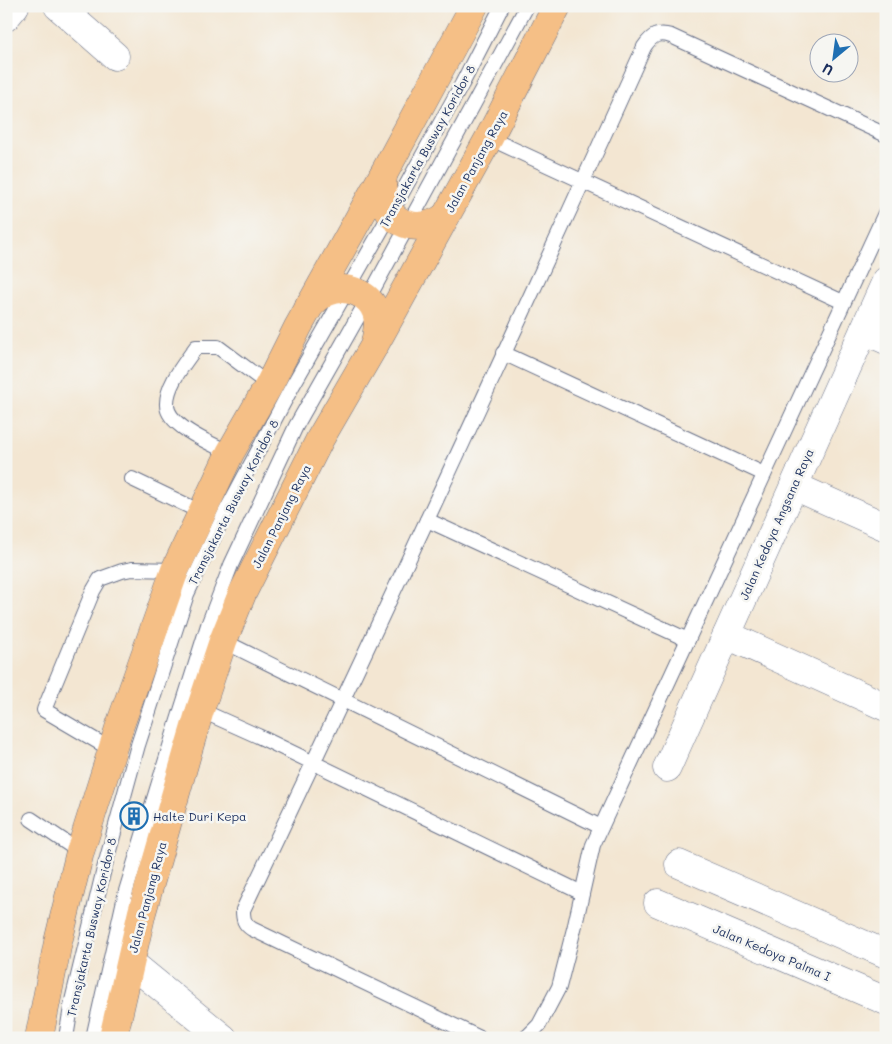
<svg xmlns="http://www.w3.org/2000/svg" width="892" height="1044" viewBox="0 0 892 1044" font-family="Mali,sans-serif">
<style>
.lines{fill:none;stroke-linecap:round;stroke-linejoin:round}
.service-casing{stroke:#676f87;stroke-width:16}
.minor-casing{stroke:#676f87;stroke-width:29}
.primary-casing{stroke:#676f87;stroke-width:29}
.service{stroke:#fff;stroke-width:14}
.minor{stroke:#fff;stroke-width:28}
.primary{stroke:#f5bf86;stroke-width:28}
.labels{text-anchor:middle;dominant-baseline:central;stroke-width:5;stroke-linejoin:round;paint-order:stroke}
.street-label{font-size:12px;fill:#1b2f5e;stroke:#f6f6f2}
.poi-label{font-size:12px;fill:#1b2f5e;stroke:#f6f6f2;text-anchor:start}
</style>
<rect width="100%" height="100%" fill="#f6f6f2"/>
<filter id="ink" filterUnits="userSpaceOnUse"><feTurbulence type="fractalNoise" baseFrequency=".02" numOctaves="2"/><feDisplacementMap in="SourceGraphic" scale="10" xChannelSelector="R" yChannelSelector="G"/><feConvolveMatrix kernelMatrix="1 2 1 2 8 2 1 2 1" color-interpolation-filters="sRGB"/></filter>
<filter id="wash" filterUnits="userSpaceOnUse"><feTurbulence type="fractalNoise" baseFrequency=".0096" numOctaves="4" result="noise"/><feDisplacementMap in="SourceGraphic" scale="20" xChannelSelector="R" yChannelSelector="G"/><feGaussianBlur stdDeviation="1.12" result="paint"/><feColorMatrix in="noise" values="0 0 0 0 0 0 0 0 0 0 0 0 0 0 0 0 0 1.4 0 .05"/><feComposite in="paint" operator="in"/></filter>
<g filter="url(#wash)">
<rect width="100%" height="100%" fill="#f3e6d2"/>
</g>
<g filter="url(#ink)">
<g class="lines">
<g class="service-casing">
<g id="service">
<polyline points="489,138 843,302"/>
<polyline points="503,353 764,474"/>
<path d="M230,453C214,445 167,426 167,405C166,385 185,363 196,347H218L269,385"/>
<polyline points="132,479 201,512"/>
<polyline points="427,520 688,640"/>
<polyline points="223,641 601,827"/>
<polyline points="200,710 258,736 582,893"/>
<polyline points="112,750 44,710 93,591 100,579 122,571 132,569 175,570"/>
<polyline points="31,819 80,852"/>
<polyline points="66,1038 72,1001 104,869 138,745 187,594 226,511 293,385 391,213 462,84 502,6"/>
<polyline points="93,1038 126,891 174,733 208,625 231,565 296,426 368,299 527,6"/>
<path d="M480,1038L252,929C244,924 243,919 243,910C380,624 513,336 644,47C652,35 658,32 671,36L886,135"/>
<polyline points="525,1038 528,1036 539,1025 559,987 575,925 593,845 886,211"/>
</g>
</g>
<g class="minor-casing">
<g id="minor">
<polyline points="58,6 115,56"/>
<polyline points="6,17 15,6"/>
<polyline points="864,330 886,340"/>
<polyline points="794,486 886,527"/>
<polyline points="727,635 886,707"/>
<polyline points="667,768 886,281"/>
<polyline points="679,864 886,954"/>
<polyline points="658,903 886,1001"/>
<polyline points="130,962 223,1038"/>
</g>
</g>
<g class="primary-casing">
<g id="primary">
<path d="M383,175C382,185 381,196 386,206C398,230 426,231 446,216"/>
<path d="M309,306C315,301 320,295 328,292C346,284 369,293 376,312C380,322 377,332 375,343"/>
<polyline points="39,1038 58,942 80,852 120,725 175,570 230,453 269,385 298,327 383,175 474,6"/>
<polyline points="113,1038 142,912 187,754 200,710 223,641 242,594 320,439 374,346 489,138 557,6"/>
</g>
</g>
<use href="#service" class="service"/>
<use href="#minor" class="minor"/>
<use href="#primary" class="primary"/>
</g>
</g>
<defs>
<g id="building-ring" transform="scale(1.4375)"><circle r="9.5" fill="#f6f6f2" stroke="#1f6fb2" stroke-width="1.5"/><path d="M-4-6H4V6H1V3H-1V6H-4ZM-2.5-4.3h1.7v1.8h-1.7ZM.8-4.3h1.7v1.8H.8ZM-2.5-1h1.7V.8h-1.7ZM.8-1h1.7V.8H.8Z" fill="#1f6fb2"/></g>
</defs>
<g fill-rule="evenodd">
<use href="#building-ring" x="134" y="816"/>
</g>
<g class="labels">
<g class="street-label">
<text transform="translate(427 146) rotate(-61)">Transjakarta Busway Koridor 8</text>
<text transform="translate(476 161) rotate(-61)">Jalan Panjang Raya</text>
<text transform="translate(233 502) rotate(-63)">Transjakarta Busway Koridor 8</text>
<text transform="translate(281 516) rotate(-63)">Jalan Panjang Raya</text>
<text transform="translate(776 524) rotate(-66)">Jalan Kedoya Angsana Raya</text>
<text transform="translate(147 897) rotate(-75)">Jalan Panjang Raya</text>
<text transform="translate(91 927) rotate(-77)">Transjakarta Busway Koridor 8</text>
<text transform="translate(772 952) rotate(23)">Jalan Kedoya Palma I</text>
</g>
<g class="poi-label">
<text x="153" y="816">Halte Duri Kepa</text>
</g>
</g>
<rect width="892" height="1044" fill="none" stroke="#f6f6f2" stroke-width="25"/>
<g transform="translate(834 58) rotate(209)"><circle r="24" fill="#f6f6f2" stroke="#9ea6b7"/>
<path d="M0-4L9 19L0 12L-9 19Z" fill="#1f6fb2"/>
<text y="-8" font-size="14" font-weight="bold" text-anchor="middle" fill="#1b2f5e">U</text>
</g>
</svg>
